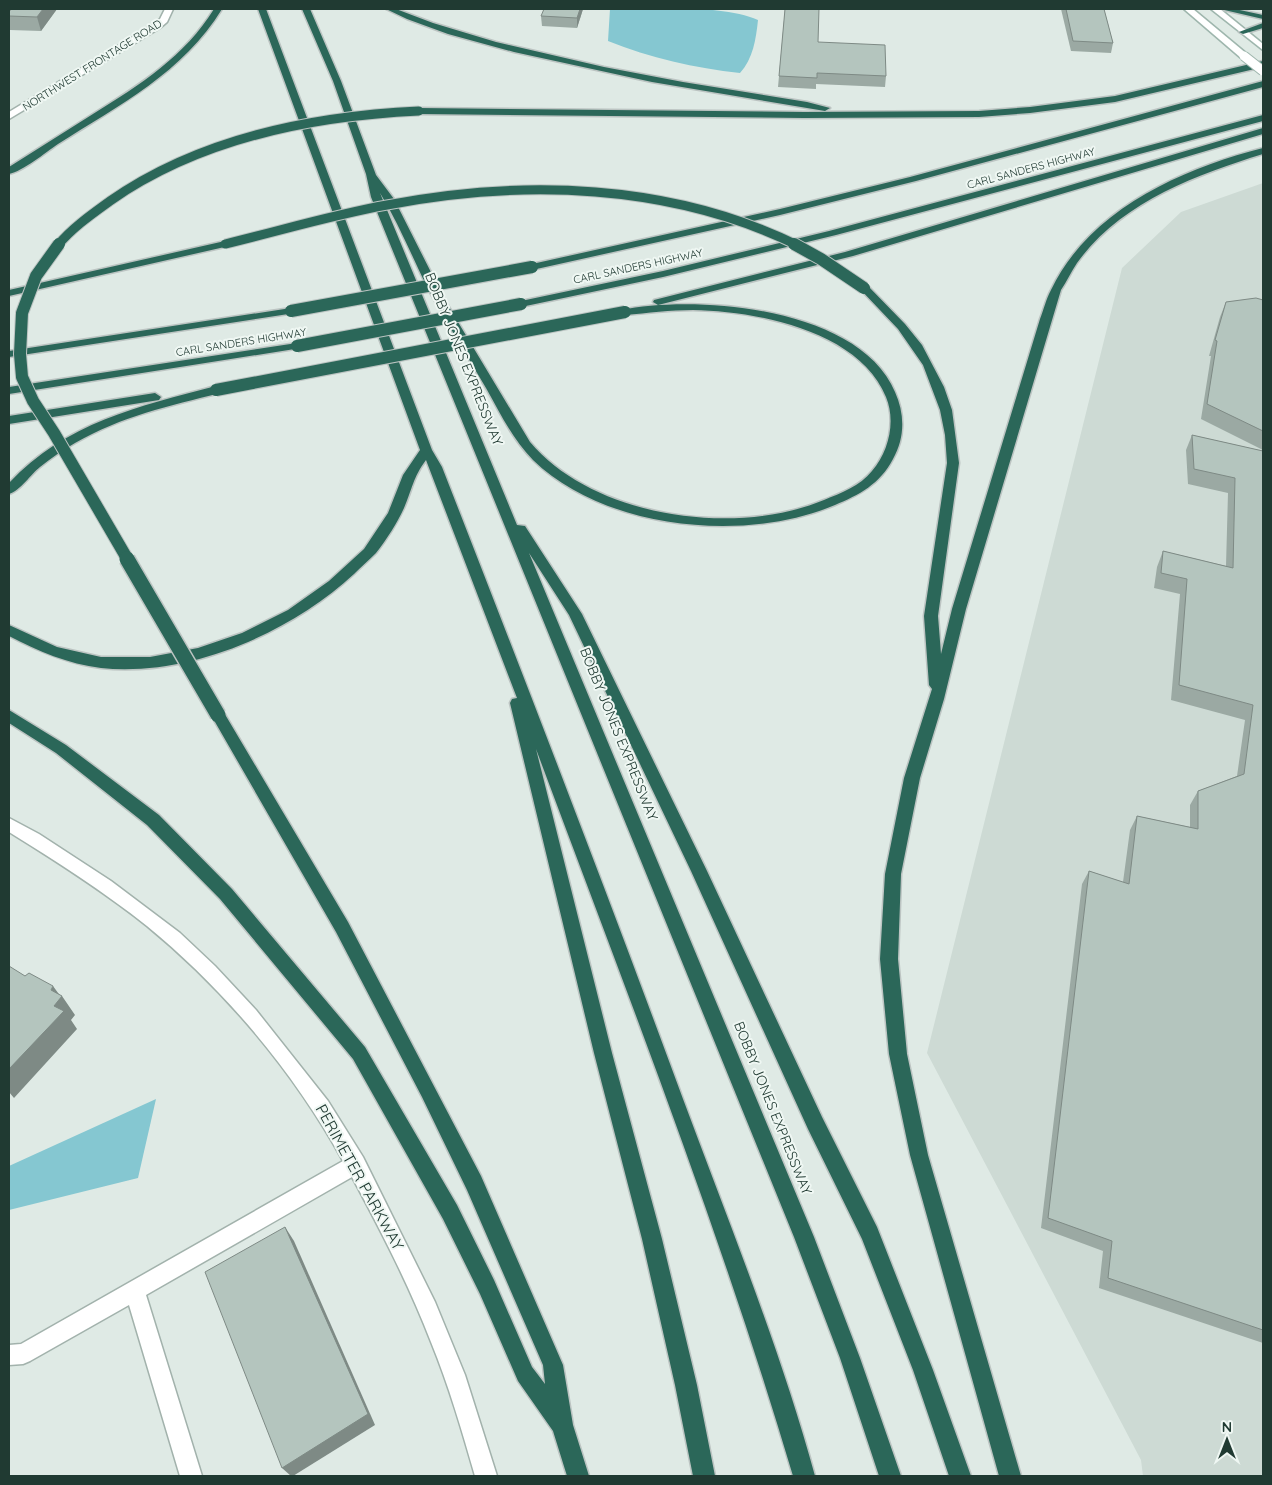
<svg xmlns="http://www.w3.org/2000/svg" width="1272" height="1485" viewBox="0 0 1272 1485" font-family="Quicksand,sans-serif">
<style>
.built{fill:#cddad4}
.water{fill:#85c7d1}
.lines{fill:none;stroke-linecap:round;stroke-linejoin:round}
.minor-casing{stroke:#a2b2ac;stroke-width:3}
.secondary-casing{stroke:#9eb6ad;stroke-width:3}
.motorway-casing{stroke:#bcc4c2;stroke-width:3}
.minor{fill:#fff;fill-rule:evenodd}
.secondary{fill:#fff;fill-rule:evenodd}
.motorway{fill:#2b6759;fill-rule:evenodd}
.secondary-bridge-casing{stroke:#9eb6ad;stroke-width:11;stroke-linecap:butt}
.motorway-bridge-far2-casing{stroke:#bcc4c2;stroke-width:11;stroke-linecap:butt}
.motorway-bridge-far1-casing{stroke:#bcc4c2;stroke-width:14;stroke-linecap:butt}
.motorway-bridge-casing{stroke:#bcc4c2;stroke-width:18;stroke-linecap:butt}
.secondary-bridge{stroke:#fff;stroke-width:9}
.motorway-bridge-far2{stroke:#2b6759;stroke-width:9}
.motorway-bridge-far1{stroke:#2b6759;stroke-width:12}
.motorway-bridge{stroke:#2b6759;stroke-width:15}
.wall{fill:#9ba9a3}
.shaded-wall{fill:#7e8a85}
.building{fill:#b4c5be;stroke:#7e8a85}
.labels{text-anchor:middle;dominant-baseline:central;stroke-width:4;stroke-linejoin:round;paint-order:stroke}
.far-street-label{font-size:11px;fill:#203a32;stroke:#eff7f3}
.street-label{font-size:14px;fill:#203a32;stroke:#eff7f3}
.near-street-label{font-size:16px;fill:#203a32;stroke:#eff7f3}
</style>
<rect width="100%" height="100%" fill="#dfeae5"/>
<polygon class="built" points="1263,183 1263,1476 1143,1476 1141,1460 927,1053 1122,268 1181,212"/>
<g class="water">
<path d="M610,9C650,9 723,4 758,20C756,39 753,59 740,73C695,68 650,58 608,41Z"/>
<polygon points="156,1099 138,1178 9,1210 9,1166"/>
</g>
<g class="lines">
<g class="minor-casing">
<g id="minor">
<polygon points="165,9 173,9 167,22 160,28 9,119 9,112 154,24 160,19"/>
<path d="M9,818L39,834L111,881L180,933L215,966L256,1010L328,1101L363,1157L435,1302L465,1375L497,1476H475C462,1431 449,1386 431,1342C409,1285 381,1231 352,1177L146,1295L202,1476H180L129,1305L30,1361L23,1364L9,1365V1345L21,1344L343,1161C294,1072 225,990 147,926C103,891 56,861 9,832Z"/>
</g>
</g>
<g class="secondary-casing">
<g id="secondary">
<polygon points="1184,9 1193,9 1247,54 1247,58 1241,58"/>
<polygon points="1211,9 1220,9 1263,44 1263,50"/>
</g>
</g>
<g class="motorway-casing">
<g id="motorway">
<path d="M214,9H222C184,72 118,106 58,144C45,153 23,171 9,174V167C37,149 65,132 93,114C140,85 185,56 214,9Z"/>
<path d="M258,9H266L432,450L442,467C524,677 605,887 683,1099C729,1223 780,1348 815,1476H793C720,1230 626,990 536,749L612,1053L662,1239L697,1385L715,1476H693L675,1385L642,1239L594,1053L510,703L512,699L517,698L426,460C413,477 412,490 404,508C397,523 387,539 376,553C369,560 361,567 354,574C290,633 190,677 101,668C68,664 38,651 9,636V625L57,647L101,657H150L198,648L242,633L288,610L329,581L364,549L388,513L403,475L420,450Z"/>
<path d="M302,9H310L341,81L376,175L394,199L446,302L530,442C594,518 736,537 824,500C841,493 860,486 872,471C889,451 896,421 886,397C859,331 757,311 693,310C670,310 648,313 625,315L621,314L620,312L621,310C698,294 860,308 895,392C905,414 905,438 893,459C880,484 859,495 835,505C746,543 605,530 533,460C513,440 500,413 486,388C466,354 445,320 426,285C411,254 398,222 380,193L517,525L525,526L582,614L707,871L822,1117L877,1227L933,1370L971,1476H949L913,1370L862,1239L808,1129L691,871L569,615L529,553L814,1237L860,1358L901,1476H879L840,1358L794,1237L390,244L371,197L366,174L333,81Z"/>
<polygon points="386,9 396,9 433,23 496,42 604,67 683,82 807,102 830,108 825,111 652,82 514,52 448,34 407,19"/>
<polygon points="1220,9 1235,9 1263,15 1263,19"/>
<polygon points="1263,23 1263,28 1243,34 1239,32"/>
<polygon points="1263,61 1263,67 1115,102 1030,113 979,117 804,118 419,114 414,111 419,108 804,112 979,111 1030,107 1115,96"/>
<polygon points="1263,81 1263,87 916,181 780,215 532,270 527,267 532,264 780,209 910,177"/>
<polygon points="1263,115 1263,121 836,235 663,277 521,307 516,304 521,301 663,271 829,231"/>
<polygon points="1263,128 1263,134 853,256 658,305 653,302 654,300 845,252"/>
<path d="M1263,148V154C1195,175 1120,203 1077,263C1071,272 1067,281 1061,290L966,609L944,699L920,778L901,874L898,959L907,1054L928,1155L1021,1476H999L910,1155L889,1054L880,959L885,874L904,778L932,689L929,685L924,616L947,463L945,435L940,410L923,365L898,329L859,288L864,285L868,286L905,324L922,345L944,387L952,410L959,463L938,616L941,654L952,609L1040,319C1044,309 1046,299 1051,290C1089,210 1181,169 1263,148Z"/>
<polygon points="225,241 229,242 230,244 229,246 9,296 9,290"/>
<polygon points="291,308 296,311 295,313 9,357 9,351"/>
<polygon points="297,343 301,344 303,346 301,348 9,394 9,387"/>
<path d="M216,386L222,390L220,393C169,406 122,416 75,443C63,450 51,458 40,467C31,474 20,491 9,494V483C65,423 139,406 216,386Z"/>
<polygon points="155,393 161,397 159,400 9,424 9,416"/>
<polygon points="218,709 223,711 348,922 481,1176 563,1365 573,1425 589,1476 567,1476 553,1431 518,1381 480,1294 443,1219 353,1059 220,899 147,825 56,753 9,723 9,710 66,745 159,815 232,889 365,1047 457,1205 494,1280 532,1367 545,1384 543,1365 467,1190 422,1097 336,932 211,715 213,711"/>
</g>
</g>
<use href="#minor" class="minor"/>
<use href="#secondary" class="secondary"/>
<use href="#motorway" class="motorway"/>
<g class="secondary-bridge-casing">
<polyline id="secondary-bridge" points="1244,56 1263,71"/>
</g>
<g class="motorway-bridge-far2-casing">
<g id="motorway-bridge-far2">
<path d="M225,244C279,231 332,215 387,205C523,179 670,183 797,245"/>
<path d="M58,245C72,228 92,214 110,201C200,138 311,116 419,111"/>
</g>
</g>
<g class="motorway-bridge-far1-casing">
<g id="motorway-bridge-far1">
<polyline points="59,244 36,276 22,313 20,354 22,377 33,401 54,433 128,560"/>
<polyline points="794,244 821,259 864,288"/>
<polyline points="291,311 532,267"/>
<polyline points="297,346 521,304"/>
<polyline points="216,390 625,312"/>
</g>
</g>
<g class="motorway-bridge-casing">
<polyline id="motorway-bridge" points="127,559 218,715"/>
</g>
<use href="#secondary-bridge" class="secondary-bridge"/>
<use href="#motorway-bridge-far2" class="motorway-bridge-far2"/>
<use href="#motorway-bridge-far1" class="motorway-bridge-far1"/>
<use href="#motorway-bridge" class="motorway-bridge"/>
</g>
<g class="wall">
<polygon points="11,9 57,9 41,31 10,30 9,27 9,12"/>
<polygon points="583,9 577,28 542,26 541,16"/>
<polygon points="785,9 818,42 886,76 885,87 816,84 816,89 778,87"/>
<polygon points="1061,9 1104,9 1113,43 1111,53 1071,51"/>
<polygon points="1263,300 1263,450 1201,419 1211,356 1209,356 1220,317 1226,302"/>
<polygon points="1192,435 1263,451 1263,1343 1099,1288 1103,1251 1041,1228 1082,884 1089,871 1123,882 1130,830 1137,816 1190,827 1190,805 1198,791 1237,776 1245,720 1171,700 1180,594 1154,588 1157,567 1163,551 1226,566 1228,493 1188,484 1186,450"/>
</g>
<g class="shaded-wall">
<polygon points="43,9 57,9 41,31 37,17"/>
<polygon points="580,9 583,9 577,28 577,18"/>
<polygon points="53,986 61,997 62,996 75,1015 71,1020 77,1029 14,1098 9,1092 9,1069 54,1006 51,990"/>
<polygon points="285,1227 294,1241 375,1425 293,1476 291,1476 282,1468"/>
</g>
<g class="building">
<polygon points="11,9 43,9 37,17 9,16 9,12"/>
<polygon points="544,9 580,9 577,18 541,16"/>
<polygon points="785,9 819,9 818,42 885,45 886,76 817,73 817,78 779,76"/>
<polygon points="1066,9 1104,9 1113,43 1073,41"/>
<polygon points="1256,298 1263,300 1263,431 1207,404 1217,341 1215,340 1226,302"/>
<polygon points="1192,435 1263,451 1263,1330 1108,1278 1112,1241 1048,1218 1089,871 1129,884 1137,816 1198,829 1198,791 1244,774 1253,705 1179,685 1187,579 1161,573 1163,551 1233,568 1235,478 1194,469"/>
<polygon points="9,966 25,976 29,973 53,986 51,990 62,996 54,1006 64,1011 9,1069"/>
<polygon points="285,1227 368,1414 282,1468 205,1272"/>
</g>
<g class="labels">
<g class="far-street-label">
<text transform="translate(92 65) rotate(-32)">NORTHWEST FRONTAGE ROAD</text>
<text transform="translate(1031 168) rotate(-15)">CARL SANDERS HIGHWAY</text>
<text transform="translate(638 266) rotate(-12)">CARL SANDERS HIGHWAY</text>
<text transform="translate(241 342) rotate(-9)">CARL SANDERS HIGHWAY</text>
</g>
<g class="street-label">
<text transform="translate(464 359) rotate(68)">BOBBY JONES EXPRESSWAY</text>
<text transform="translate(619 734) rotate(68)">BOBBY JONES EXPRESSWAY</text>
<text transform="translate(773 1108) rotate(68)">BOBBY JONES EXPRESSWAY</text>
</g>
<g class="near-street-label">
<text transform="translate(360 1177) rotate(61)">PERIMETER PARKWAY</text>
</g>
</g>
<rect width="1272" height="1485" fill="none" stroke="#203a32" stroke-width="20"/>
<g transform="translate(1227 1440)" stroke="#eff7f3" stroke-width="4" paint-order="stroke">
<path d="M0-4L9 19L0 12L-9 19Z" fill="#203a32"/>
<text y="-8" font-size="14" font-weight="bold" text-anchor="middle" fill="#203a32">N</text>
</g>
</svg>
